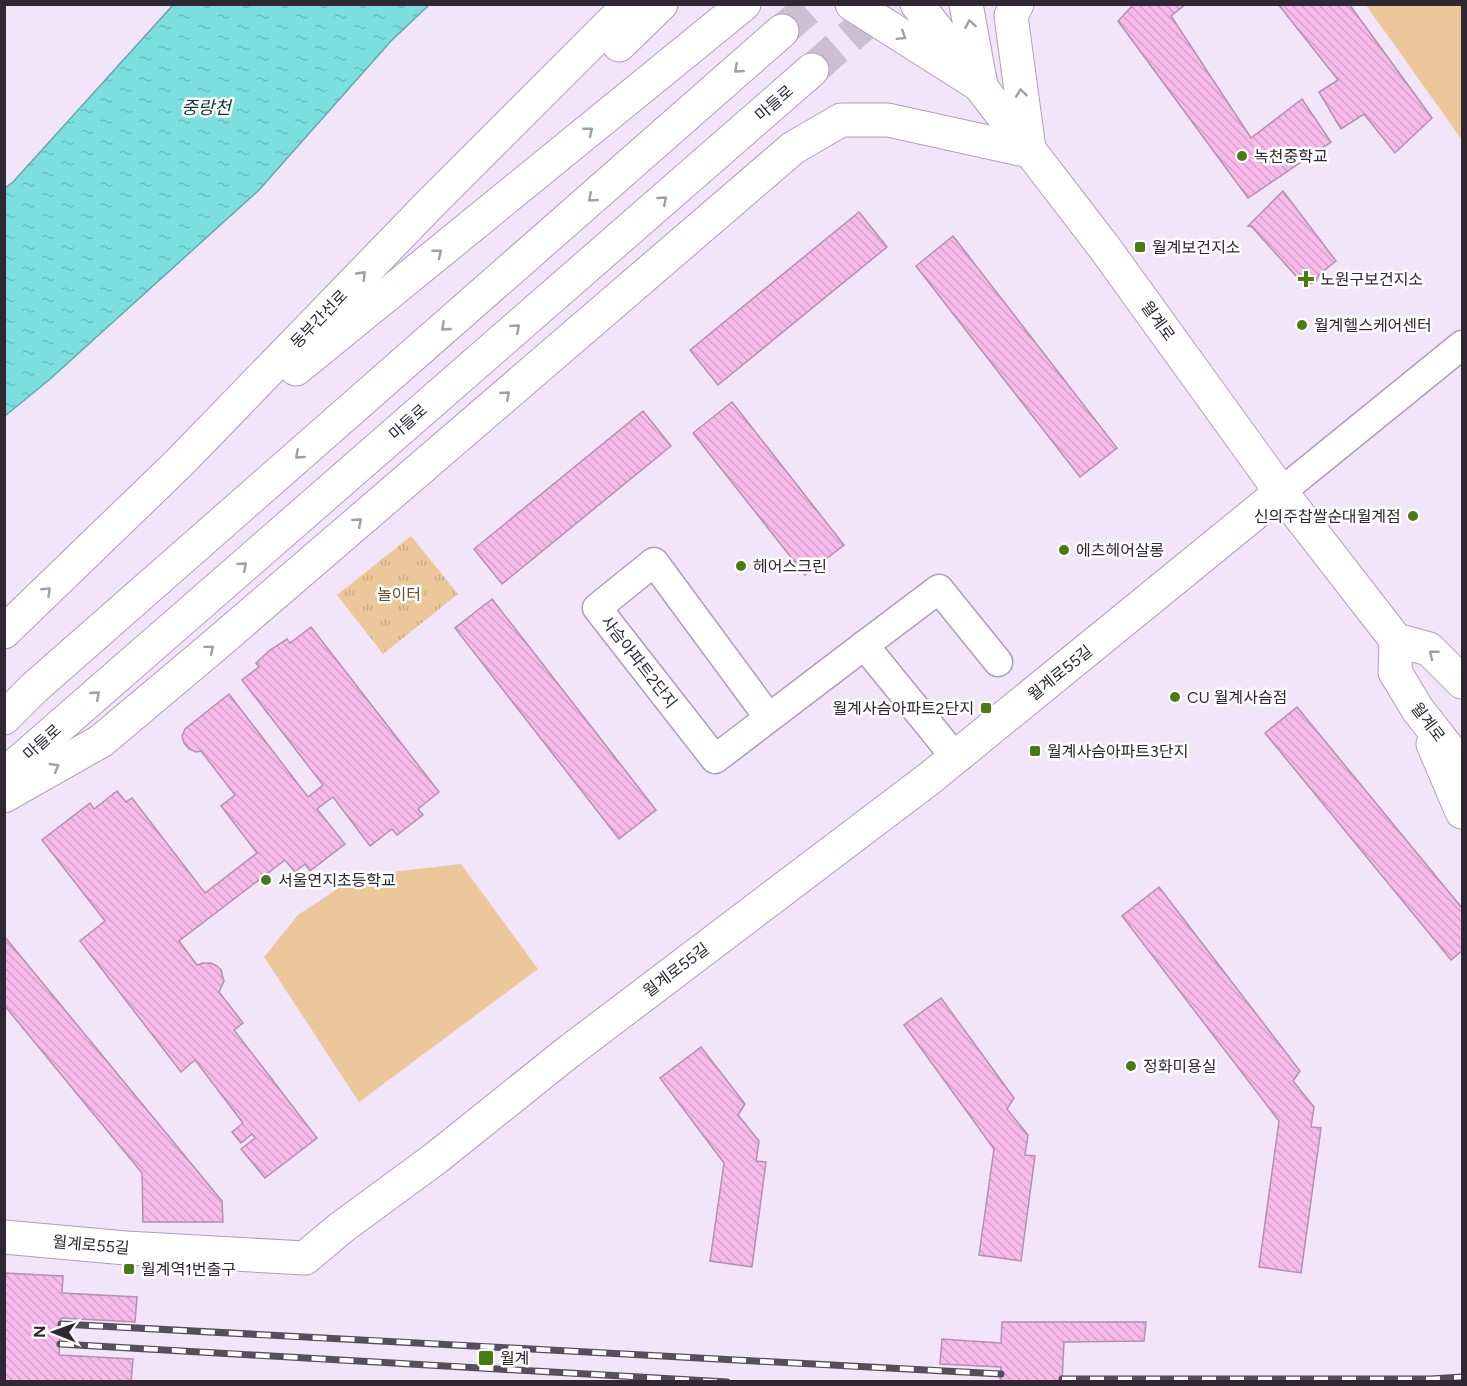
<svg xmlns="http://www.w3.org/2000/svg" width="1467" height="1386" viewBox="0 0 1467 1386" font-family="Figtree,'Noto Sans KR',sans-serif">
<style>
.grass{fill:#ebc799}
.park{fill:url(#park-tufts)}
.water{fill:url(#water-ripples);stroke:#64a8aa;stroke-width:1.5}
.building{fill:url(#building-back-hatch);stroke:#b291ab;stroke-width:1.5}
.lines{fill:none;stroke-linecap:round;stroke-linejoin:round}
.secondary-tunnel{stroke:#cbbfd2;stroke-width:33;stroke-dasharray:33 16;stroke-linecap:butt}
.minor-casing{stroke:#b19cbd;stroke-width:31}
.tertiary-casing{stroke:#b19cbd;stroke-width:35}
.secondary-casing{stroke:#b19cbd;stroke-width:35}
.trunk-casing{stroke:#b19cbd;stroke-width:35}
.minor{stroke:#fff;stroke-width:28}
.tertiary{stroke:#fff;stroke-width:33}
.secondary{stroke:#fff;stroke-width:33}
.trunk{stroke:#fff;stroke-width:33}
.rail-casing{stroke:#574e5d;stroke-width:7}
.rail{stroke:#fff;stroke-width:4.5;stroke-dasharray:14;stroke-linecap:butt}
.oneway{stroke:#a19ea4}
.poi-dot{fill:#477c10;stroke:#fff;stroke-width:2}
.labels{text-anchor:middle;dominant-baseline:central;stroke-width:5;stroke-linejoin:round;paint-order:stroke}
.street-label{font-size:16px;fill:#2f2734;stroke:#fff}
.poi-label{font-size:16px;fill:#2f2734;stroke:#fff;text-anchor:start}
.park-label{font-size:16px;fill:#6e4f21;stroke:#fff}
.water-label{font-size:18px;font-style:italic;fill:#063838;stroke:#fff}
</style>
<defs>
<pattern id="park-tufts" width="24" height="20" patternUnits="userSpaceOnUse" patternTransform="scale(1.5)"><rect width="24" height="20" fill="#ebc799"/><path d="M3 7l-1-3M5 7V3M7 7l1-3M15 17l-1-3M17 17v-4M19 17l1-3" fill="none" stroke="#caab84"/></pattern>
<pattern id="water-ripples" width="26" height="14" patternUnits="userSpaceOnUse" patternTransform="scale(1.5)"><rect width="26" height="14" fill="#7bdfdd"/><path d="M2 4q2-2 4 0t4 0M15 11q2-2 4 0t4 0" fill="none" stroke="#6bbfbe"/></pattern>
<pattern id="building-back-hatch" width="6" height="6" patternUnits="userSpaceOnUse" patternTransform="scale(1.5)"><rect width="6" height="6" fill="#f8baeb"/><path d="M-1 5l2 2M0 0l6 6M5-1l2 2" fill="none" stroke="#d5a0ca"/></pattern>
</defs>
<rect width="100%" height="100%" fill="#f2e5fa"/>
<g class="grass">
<polygon points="1366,5 1462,5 1462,140"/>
<polygon points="461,864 538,969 359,1102 264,957 298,915 357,876"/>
</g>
<polygon class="park" points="411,536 458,594 383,654 337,595"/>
<polygon class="water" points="173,5 429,5 391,41 259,190 49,380 5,416 5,188 13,182"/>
<g class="building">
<polygon points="1134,4 1186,4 1171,16 1251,138 1302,99 1331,142 1248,198 1118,21"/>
<polygon points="1278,4 1349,4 1432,118 1395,153 1364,114 1341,129 1319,92 1338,80"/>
<polygon points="1283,191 1336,261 1319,275 1316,281 1305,286 1252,227 1248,226"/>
<polygon points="859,212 887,247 718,385 690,350"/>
<polygon points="953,236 1117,448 1080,477 916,266"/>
<polygon points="732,402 844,545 805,575 693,433"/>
<polygon points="643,411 671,446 502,584 474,549"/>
<polygon points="492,599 656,810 619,839 455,628"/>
<polygon points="311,627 439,792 418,809 423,815 397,835 392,829 370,846 333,797 317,809 345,844 310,871 305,864 295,872 285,860 179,941 197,965 203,963 211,963 217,966 221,970 224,981 219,992 243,1023 234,1030 317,1138 265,1178 241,1149 255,1138 252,1134 241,1143 232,1132 243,1123 195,1060 181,1072 80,941 105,921 42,840 90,803 94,809 117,791 126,802 132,798 205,893 257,853 221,806 235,795 201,751 196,752 189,749 184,743 182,736 185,729 229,694 308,797 323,785 242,680 259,667 256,663 270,650 287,639 290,643"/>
<polygon points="1297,707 1462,908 1462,951 1451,960 1265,733"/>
<polygon points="1159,887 1300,1071 1293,1081 1314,1107 1311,1127 1321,1128 1301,1273 1259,1267 1279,1121 1122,916"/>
<polygon points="4,936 222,1201 223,1222 143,1222 142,1173 4,1005"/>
<polygon points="941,998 1014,1098 1007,1109 1028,1135 1025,1155 1035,1156 1021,1261 979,1255 994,1149 904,1025"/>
<polygon points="701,1047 745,1104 738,1115 759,1141 756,1161 766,1162 752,1267 710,1261 724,1163 660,1078"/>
<polygon points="4,1273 63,1276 62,1293 137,1297 135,1322 61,1318 59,1355 133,1359 131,1382 4,1382"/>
<polygon points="1002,1322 1146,1322 1144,1341 1064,1342 1062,1382 1000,1382 1001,1367 940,1364 942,1339 1001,1343"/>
</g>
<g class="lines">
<g class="secondary-tunnel">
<polyline points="782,31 813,4"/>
<polyline points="812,70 887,4"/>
</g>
<g class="minor-casing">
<g id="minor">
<polyline points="1281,492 1462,345"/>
<polyline points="864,645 956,758"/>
<path d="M769,718L654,562L597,608L715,759C790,702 864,645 939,589L998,662"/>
</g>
</g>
<g class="tertiary-casing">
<polyline id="tertiary" points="4,1237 126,1248 305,1258 342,1227 436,1158 567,1053 930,778 1281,492"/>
</g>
<g class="secondary-casing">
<g id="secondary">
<polyline points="917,4 1104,247 1281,492 1396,640 1429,649 1462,682"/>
<polyline points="1017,4 1011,16 1029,149"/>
<polyline points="1396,640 1395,672 1418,710 1462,766"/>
<polyline points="4,718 34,688 782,31"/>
<polyline points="1433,744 1462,812"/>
<polyline points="4,775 812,70"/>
<polyline points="4,796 101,741 214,646 793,148 841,120 888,120 1029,151"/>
</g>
</g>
<g class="trunk-casing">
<g id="trunk">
<polyline points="852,4 981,86"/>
<polyline points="966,4 981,86"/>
<polyline points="619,45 661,4"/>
<polyline points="296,369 744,4"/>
<polyline points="4,632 180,462 430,204 630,4"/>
</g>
</g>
<use href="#minor" class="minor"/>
<use href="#tertiary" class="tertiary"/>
<use href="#secondary" class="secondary"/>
<use href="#trunk" class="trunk"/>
<g class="rail-casing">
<g id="rail">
<polyline points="61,1324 1001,1374"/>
<polyline points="60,1344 727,1382"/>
<polyline points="1062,1379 1431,1379 1462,1377"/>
</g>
</g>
<use href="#rail" class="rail"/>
</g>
<defs><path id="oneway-chevron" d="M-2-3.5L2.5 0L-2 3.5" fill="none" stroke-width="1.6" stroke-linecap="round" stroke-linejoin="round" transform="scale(1.5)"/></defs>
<g class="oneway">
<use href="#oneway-chevron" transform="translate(970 24) rotate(-100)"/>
<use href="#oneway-chevron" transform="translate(902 36) rotate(32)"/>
<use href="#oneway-chevron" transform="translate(738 69) rotate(139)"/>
<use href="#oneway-chevron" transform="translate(1021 93) rotate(-97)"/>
<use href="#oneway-chevron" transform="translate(589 131) rotate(-39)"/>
<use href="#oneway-chevron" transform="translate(592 198) rotate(139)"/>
<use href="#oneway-chevron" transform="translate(663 200) rotate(-41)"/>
<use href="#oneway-chevron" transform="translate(438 253) rotate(-39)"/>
<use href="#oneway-chevron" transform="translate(362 275) rotate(-46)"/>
<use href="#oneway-chevron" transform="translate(445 327) rotate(139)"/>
<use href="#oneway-chevron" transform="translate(516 328) rotate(-41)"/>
<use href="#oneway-chevron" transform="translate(506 395) rotate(-41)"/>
<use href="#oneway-chevron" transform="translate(299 455) rotate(139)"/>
<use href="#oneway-chevron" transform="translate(358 522) rotate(-41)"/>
<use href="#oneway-chevron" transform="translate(243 566) rotate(-41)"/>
<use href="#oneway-chevron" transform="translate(47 591) rotate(-44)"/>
<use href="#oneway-chevron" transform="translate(210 649) rotate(-40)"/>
<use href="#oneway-chevron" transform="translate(1433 654) rotate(-141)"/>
<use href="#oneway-chevron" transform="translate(96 695) rotate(-41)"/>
<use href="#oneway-chevron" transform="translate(55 767) rotate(-30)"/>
</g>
<g class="poi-dot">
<circle cx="1242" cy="156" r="6"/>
<rect x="1134" y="241" width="12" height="12" rx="3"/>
<path d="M1303 270h6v6h6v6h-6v6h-6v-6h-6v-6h6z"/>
<circle cx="1302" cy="325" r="6"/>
<circle cx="1413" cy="516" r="6"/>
<circle cx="1064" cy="550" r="6"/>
<circle cx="741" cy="566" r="6"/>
<circle cx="1175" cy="697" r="6"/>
<rect x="980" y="702" width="12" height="12" rx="3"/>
<rect x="1029" y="745" width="12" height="12" rx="3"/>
<circle cx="266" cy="880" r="6"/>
<circle cx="1131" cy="1066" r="6"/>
<rect x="123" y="1263" width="12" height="12" rx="3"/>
<rect x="478" y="1350" width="16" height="16" rx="3"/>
</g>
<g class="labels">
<g class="street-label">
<text transform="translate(774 103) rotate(-41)">마들로</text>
<text transform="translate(319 319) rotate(-46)">동부간선로</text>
<text transform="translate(1158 321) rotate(54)">월계로</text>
<text transform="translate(408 422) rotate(-41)">마들로</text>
<text transform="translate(639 662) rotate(52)">사슴아파트2단지</text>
<text transform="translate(1060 673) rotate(-39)">월계로55길</text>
<text transform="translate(1428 722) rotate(53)">월계로</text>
<text transform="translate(42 742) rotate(-42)">마들로</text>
<text transform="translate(676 970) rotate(-37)">월계로55길</text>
<text transform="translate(91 1245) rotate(5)">월계로55길</text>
</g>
<g class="poi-label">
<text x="1254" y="156">녹천중학교</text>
<text x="1152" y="247">월계보건지소</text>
<text x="1320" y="279">노원구보건지소</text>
<text x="1314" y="325">월계헬스케어센터</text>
<text x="1401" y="516" text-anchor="end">신의주찹쌀순대월계점</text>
<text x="1076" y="550">에츠헤어살롱</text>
<text x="753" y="566">헤어스크린</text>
<text x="1187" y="697">CU 월계사슴점</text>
<text x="974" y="708" text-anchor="end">월계사슴아파트2단지</text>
<text x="1047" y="751">월계사슴아파트3단지</text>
<text x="278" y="880">서울연지초등학교</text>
<text x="1143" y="1066">정화미용실</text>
<text x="141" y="1269">월계역1번출구</text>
<text x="500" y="1358">월계</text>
</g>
<g class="park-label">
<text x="399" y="594">놀이터</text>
</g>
<g class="water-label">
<text x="206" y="108">중랑천</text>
</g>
</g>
<rect width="1467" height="1386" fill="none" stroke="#2f2734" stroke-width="12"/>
<g transform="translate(54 1332) rotate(271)" stroke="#ffffff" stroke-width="4.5" paint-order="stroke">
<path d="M0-4.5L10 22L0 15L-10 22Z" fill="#2f2734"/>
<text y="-9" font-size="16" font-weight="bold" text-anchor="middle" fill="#2f2734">N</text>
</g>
</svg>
